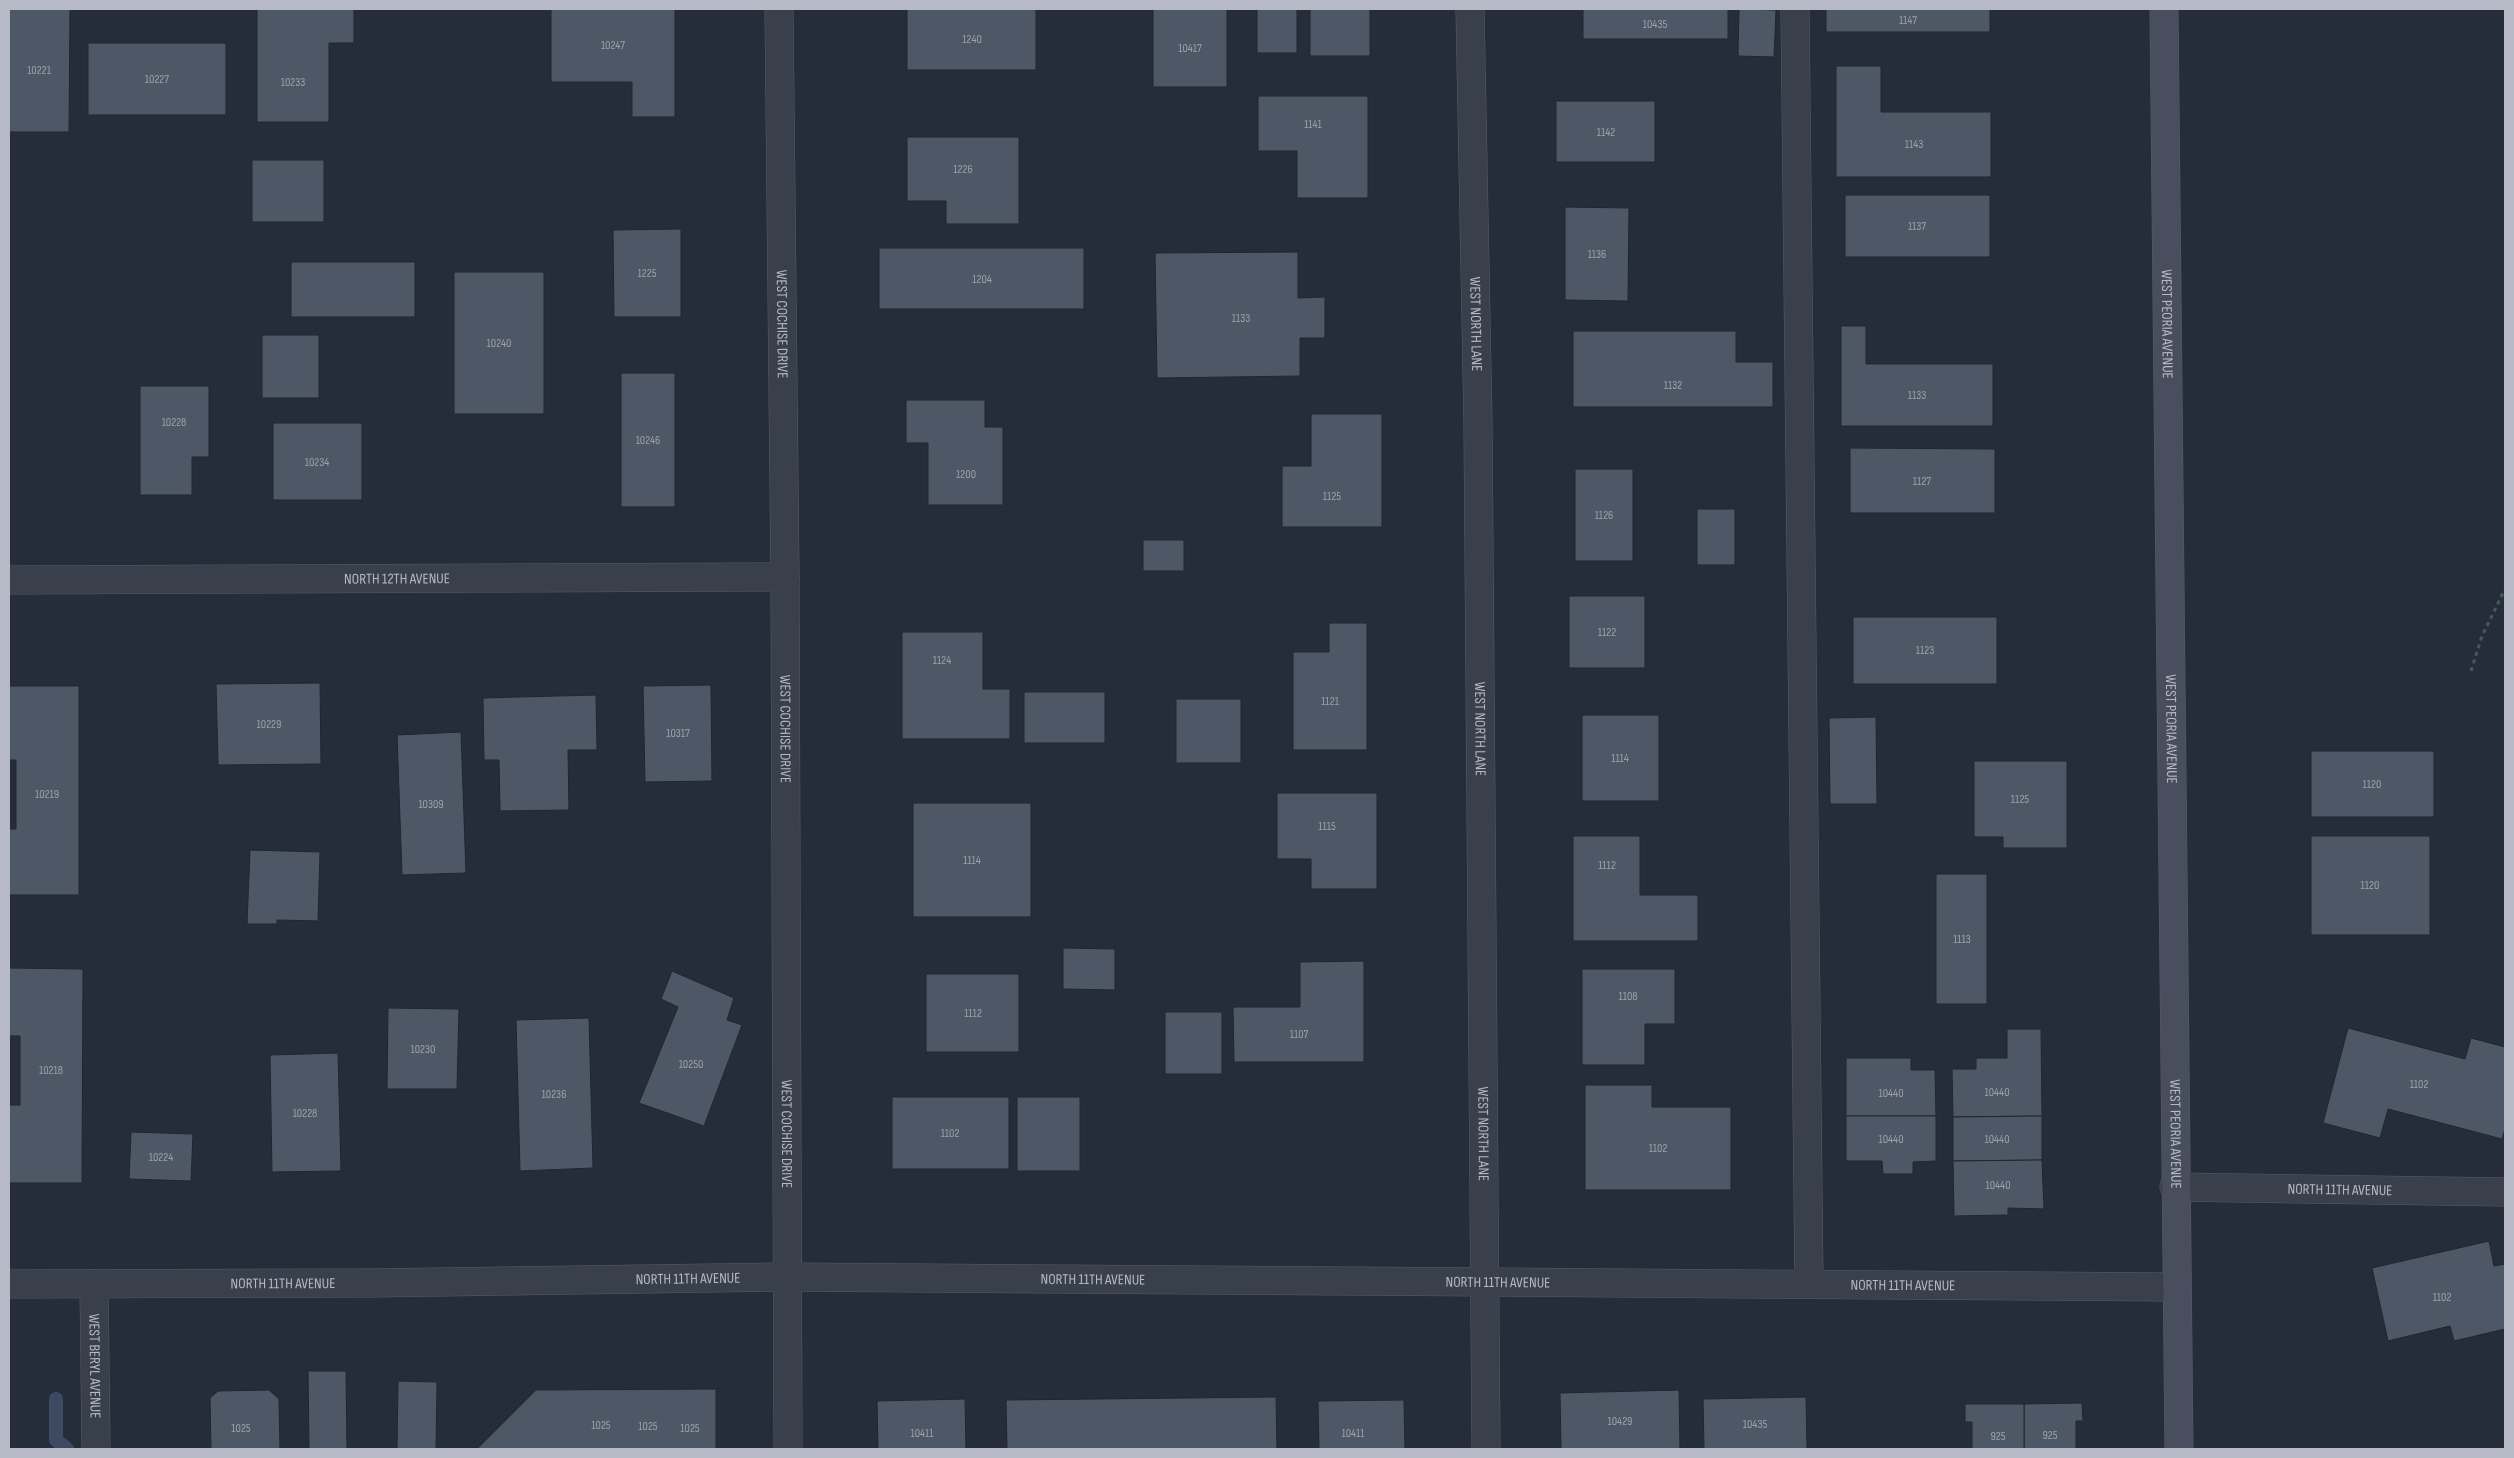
<svg xmlns="http://www.w3.org/2000/svg" width="2514" height="1458" viewBox="0 0 2514 1458" font-family="'Sofia Sans Condensed',sans-serif">
<style>
.lines{fill:none;stroke-linecap:round;stroke-linejoin:round}
.stream{stroke:#3d4a61;stroke-width:14}
.building{fill:#4e5765;stroke:#202631}
.lane-casing{stroke:#575d69;stroke-width:29}
.street-casing{stroke:#575d69;stroke-width:29}
.secondary-casing{stroke:#575d69;stroke-width:29}
.path{stroke:#48575a;stroke-width:3;stroke-dasharray:4 4;stroke-linecap:butt}
.lane{stroke:#393f4b;stroke-width:28}
.street{stroke:#393f4b;stroke-width:28}
.secondary{stroke:#484e5d;stroke-width:28}
.labels{text-anchor:middle;dominant-baseline:central;stroke-width:5;stroke-linejoin:round;paint-order:stroke}
.number-label{font-size:12px;fill:#9ba1ae}
.street-label{font-size:15px;fill:#b5bac6;stroke:#1e242f}
</style>
<rect width="100%" height="100%" fill="#262d3a"/>
<g class="lines">
<polyline class="stream" points="56,1399 56,1440 67,1449"/>
</g>
<g class="building">
<polygon points="9,9 70,9 69,132 9,132"/>
<polygon points="257,9 354,9 354,43 329,43 329,122 257,122"/>
<polygon points="551,9 675,9 675,117 632,117 632,82 551,82"/>
<rect x="907" y="9" width="129" height="61"/>
<rect x="1153" y="9" width="74" height="78"/>
<rect x="1257" y="9" width="40" height="44"/>
<rect x="1310" y="9" width="60" height="47"/>
<rect x="1583" y="9" width="145" height="30"/>
<polygon points="1739,9 1776,10 1774,57 1738,56"/>
<rect x="1826" y="9" width="164" height="23"/>
<rect x="88" y="43" width="138" height="72"/>
<polygon points="1836,66 1881,66 1881,112 1991,112 1991,177 1836,177"/>
<polygon points="1258,96 1368,96 1368,198 1297,198 1297,151 1258,151"/>
<rect x="1556" y="101" width="99" height="61"/>
<polygon points="907,137 1019,137 1019,224 946,224 946,201 907,201"/>
<rect x="252" y="160" width="72" height="62"/>
<rect x="1845" y="195" width="145" height="62"/>
<polygon points="1565,207 1629,208 1628,301 1565,300"/>
<polygon points="681,229 681,317 614,317 613,230"/>
<rect x="879" y="248" width="205" height="61"/>
<polygon points="1298,252 1298,298 1325,297 1325,338 1300,338 1300,376 1157,378 1155,253"/>
<rect x="291" y="262" width="124" height="55"/>
<rect x="454" y="272" width="90" height="142"/>
<polygon points="1841,326 1866,326 1866,364 1993,364 1993,426 1841,426"/>
<polygon points="1573,331 1736,331 1736,362 1773,362 1773,407 1573,407"/>
<rect x="262" y="335" width="57" height="63"/>
<rect x="621" y="373" width="54" height="134"/>
<polygon points="140,386 209,386 209,457 192,457 192,495 140,495"/>
<polygon points="906,400 985,400 985,427 1003,427 1003,505 928,505 928,443 906,443"/>
<polygon points="1311,414 1382,414 1382,527 1282,527 1282,466 1311,466"/>
<rect x="273" y="423" width="89" height="77"/>
<polygon points="1850,448 1995,449 1995,513 1850,513"/>
<rect x="1575" y="469" width="58" height="92"/>
<rect x="1697" y="509" width="38" height="56"/>
<rect x="1143" y="540" width="41" height="31"/>
<rect x="1569" y="596" width="76" height="72"/>
<rect x="1853" y="617" width="144" height="67"/>
<polygon points="1329,623 1367,623 1367,750 1293,750 1293,652 1329,652"/>
<polygon points="902,632 983,632 983,689 1010,689 1010,739 902,739"/>
<polygon points="320,683 321,764 218,765 216,684"/>
<polygon points="711,685 712,781 645,782 643,686"/>
<polygon points="9,686 79,686 79,895 9,895 9,829 16,829 16,760 9,760"/>
<rect x="1024" y="692" width="81" height="51"/>
<polygon points="596,695 597,750 568,750 569,810 500,811 499,760 484,760 483,698"/>
<rect x="1176" y="699" width="65" height="64"/>
<rect x="1582" y="715" width="77" height="86"/>
<polygon points="1876,717 1877,804 1830,804 1829,718"/>
<polygon points="461,732 466,873 402,875 397,735"/>
<rect x="2311" y="751" width="123" height="66"/>
<polygon points="1974,761 2067,761 2067,848 2003,848 2003,837 1974,837"/>
<polygon points="1277,793 1377,793 1377,889 1311,889 1311,859 1277,859"/>
<rect x="913" y="803" width="118" height="114"/>
<polygon points="1573,836 1640,836 1640,895 1698,895 1698,941 1573,941"/>
<rect x="2311" y="836" width="119" height="99"/>
<polygon points="250,850 320,852 318,921 277,920 277,924 247,924"/>
<rect x="1936" y="874" width="51" height="130"/>
<polygon points="1063,948 1115,949 1115,990 1063,989"/>
<polygon points="1364,961 1364,1062 1234,1062 1233,1007 1300,1007 1300,962"/>
<polygon points="9,968 83,969 82,1183 9,1183 9,1105 20,1105 20,1036 9,1036"/>
<polygon points="1582,969 1675,969 1675,1024 1645,1024 1645,1065 1582,1065"/>
<polygon points="672,971 734,998 727,1020 742,1025 704,1126 639,1103 678,1007 661,999"/>
<rect x="926" y="974" width="93" height="78"/>
<polygon points="388,1008 459,1009 457,1089 387,1089"/>
<rect x="1165" y="1012" width="57" height="62"/>
<polygon points="589,1018 593,1168 520,1171 516,1020"/>
<polygon points="2348,1028 2465,1059 2471,1038 2505,1047 2505,1129 2502,1139 2388,1109 2380,1138 2323,1123"/>
<polygon points="2007,1029 2041,1029 2042,1116 1953,1117 1952,1069 1976,1069 1976,1058 2007,1058"/>
<polygon points="338,1053 341,1171 272,1172 270,1055"/>
<polygon points="1846,1058 1911,1058 1911,1070 1935,1070 1936,1116 1846,1116"/>
<polygon points="1585,1085 1652,1085 1652,1107 1731,1107 1731,1190 1585,1190"/>
<rect x="892" y="1097" width="117" height="72"/>
<rect x="1017" y="1097" width="63" height="74"/>
<polygon points="1846,1116 1936,1116 1936,1161 1913,1162 1913,1174 1883,1174 1882,1161 1846,1161"/>
<polygon points="2042,1116 2042,1160 1953,1161 1953,1117"/>
<polygon points="131,1132 193,1134 191,1181 129,1179"/>
<polygon points="2042,1160 2044,1209 2008,1208 2008,1215 1954,1216 1953,1161"/>
<polygon points="2489,1241 2494,1266 2505,1264 2505,1329 2454,1341 2450,1326 2388,1341 2372,1268"/>
<polygon points="308,1371 346,1371 347,1449 309,1449"/>
<polygon points="398,1381 437,1382 436,1449 397,1449"/>
<polygon points="716,1389 716,1449 477,1449 536,1390"/>
<polygon points="269,1390 279,1399 280,1449 211,1449 210,1398 218,1391"/>
<polygon points="1679,1390 1680,1449 1561,1449 1560,1393"/>
<polygon points="1276,1397 1277,1449 1007,1449 1006,1400"/>
<polygon points="1806,1397 1807,1449 1704,1449 1703,1399"/>
<polygon points="965,1399 966,1449 878,1449 877,1401"/>
<polygon points="1404,1400 1405,1449 1319,1449 1318,1401"/>
<polygon points="2082,1403 2083,1421 2076,1421 2076,1449 2024,1449 2024,1404"/>
<polygon points="1965,1404 2024,1404 2024,1449 1972,1449 1972,1422 1965,1422"/>
</g>
<g class="lines">
<g class="lane-casing">
<polyline id="lane" points="1795,9 1809,1284"/>
</g>
<g class="street-casing">
<g id="street">
<path id="s1" d="M779,9L785,577L788,1449"/>
<path id="s2" d="M1470,9L1478,423L1486,1449"/>
<path id="s3" d="M9,580L785,577"/>
<path id="s4" d="M2174,1187L2505,1192"/>
<path id="s5" d="M9,1284L371,1283L787,1277L2176,1287"/>
<path id="s6" d="M94,1284L96,1449"/>
</g>
</g>
<g class="secondary-casing">
<g id="secondary">
<path id="s7" d="M2164,9L2179,1449"/>
</g>
</g>
<polyline class="path" points="2471,671 2482,636 2505,589"/>
<use href="#lane" class="lane"/>
<use href="#street" class="street"/>
<use href="#secondary" class="secondary"/>
</g>
<g class="labels">
<g class="number-label">
<text x="1908" y="20">1147</text>
<text x="1655" y="24">10435</text>
<text x="972" y="39">1240</text>
<text x="613" y="45">10247</text>
<text x="1190" y="48">10417</text>
<text x="39" y="70">10221</text>
<text x="157" y="79">10227</text>
<text x="293" y="82">10233</text>
<text x="1313" y="124">1141</text>
<text x="1606" y="132">1142</text>
<text x="1914" y="144">1143</text>
<text x="963" y="169">1226</text>
<text x="1917" y="226">1137</text>
<text x="1597" y="254">1136</text>
<text x="647" y="273">1225</text>
<text x="982" y="279">1204</text>
<text x="1241" y="318">1133</text>
<text x="499" y="343">10240</text>
<text x="1673" y="385">1132</text>
<text x="1917" y="395">1133</text>
<text x="174" y="422">10228</text>
<text x="648" y="440">10246</text>
<text x="317" y="462">10234</text>
<text x="966" y="474">1200</text>
<text x="1922" y="481">1127</text>
<text x="1332" y="496">1125</text>
<text x="1604" y="515">1126</text>
<text x="1607" y="632">1122</text>
<text x="1925" y="650">1123</text>
<text x="942" y="660">1124</text>
<text x="1330" y="701">1121</text>
<text x="269" y="724">10229</text>
<text x="678" y="733">10317</text>
<text x="1620" y="758">1114</text>
<text x="2372" y="784">1120</text>
<text x="47" y="794">10219</text>
<text x="2020" y="799">1125</text>
<text x="431" y="804">10309</text>
<text x="1327" y="826">1115</text>
<text x="972" y="860">1114</text>
<text x="1607" y="865">1112</text>
<text x="2370" y="885">1120</text>
<text x="1962" y="939">1113</text>
<text x="1628" y="996">1108</text>
<text x="973" y="1013">1112</text>
<text x="1299" y="1034">1107</text>
<text x="423" y="1049">10230</text>
<text x="691" y="1064">10250</text>
<text x="51" y="1070">10218</text>
<text x="2419" y="1084">1102</text>
<text x="1997" y="1092">10440</text>
<text x="1891" y="1093">10440</text>
<text x="554" y="1094">10236</text>
<text x="305" y="1113">10228</text>
<text x="950" y="1133">1102</text>
<text x="1891" y="1139">10440</text>
<text x="1997" y="1139">10440</text>
<text x="1658" y="1148">1102</text>
<text x="161" y="1157">10224</text>
<text x="1998" y="1185">10440</text>
<text x="2442" y="1297">1102</text>
<text x="1620" y="1421">10429</text>
<text x="1755" y="1424">10435</text>
<text x="601" y="1425">1025</text>
<text x="648" y="1426">1025</text>
<text x="241" y="1428">1025</text>
<text x="690" y="1428">1025</text>
<text x="922" y="1433">10411</text>
<text x="1353" y="1433">10411</text>
<text x="2050" y="1435">925</text>
<text x="1998" y="1436">925</text>
</g>
<g class="street-label">
<text stroke="none"><textPath href="#s1" startOffset="315">WEST COCHISE DRIVE</textPath></text>
<text stroke="none"><textPath href="#s2" startOffset="315">WEST NORTH LANE</textPath></text>
<text stroke="none"><textPath href="#s7" startOffset="315">WEST PEORIA AVENUE</textPath></text>
<text stroke="none"><textPath href="#s3" startOffset="388">NORTH 12TH AVENUE</textPath></text>
<text stroke="none"><textPath href="#s1" startOffset="720">WEST COCHISE DRIVE</textPath></text>
<text stroke="none"><textPath href="#s2" startOffset="720">WEST NORTH LANE</textPath></text>
<text stroke="none"><textPath href="#s7" startOffset="720">WEST PEORIA AVENUE</textPath></text>
<text stroke="none"><textPath href="#s1" startOffset="1125">WEST COCHISE DRIVE</textPath></text>
<text stroke="none"><textPath href="#s2" startOffset="1125">WEST NORTH LANE</textPath></text>
<text stroke="none"><textPath href="#s7" startOffset="1125">WEST PEORIA AVENUE</textPath></text>
<text stroke="none"><textPath href="#s4" startOffset="166">NORTH 11TH AVENUE</textPath></text>
<text stroke="none"><textPath href="#s5" startOffset="679">NORTH 11TH AVENUE</textPath></text>
<text stroke="none"><textPath href="#s5" startOffset="1084">NORTH 11TH AVENUE</textPath></text>
<text stroke="none"><textPath href="#s5" startOffset="1489">NORTH 11TH AVENUE</textPath></text>
<text stroke="none"><textPath href="#s5" startOffset="274">NORTH 11TH AVENUE</textPath></text>
<text stroke="none"><textPath href="#s5" startOffset="1894">NORTH 11TH AVENUE</textPath></text>
<text stroke="none"><textPath href="#s6" startOffset="82">WEST BERYL AVENUE</textPath></text>
</g>
</g>
<rect width="2514" height="1458" fill="none" stroke="#b5bac6" stroke-width="20"/>
</svg>
